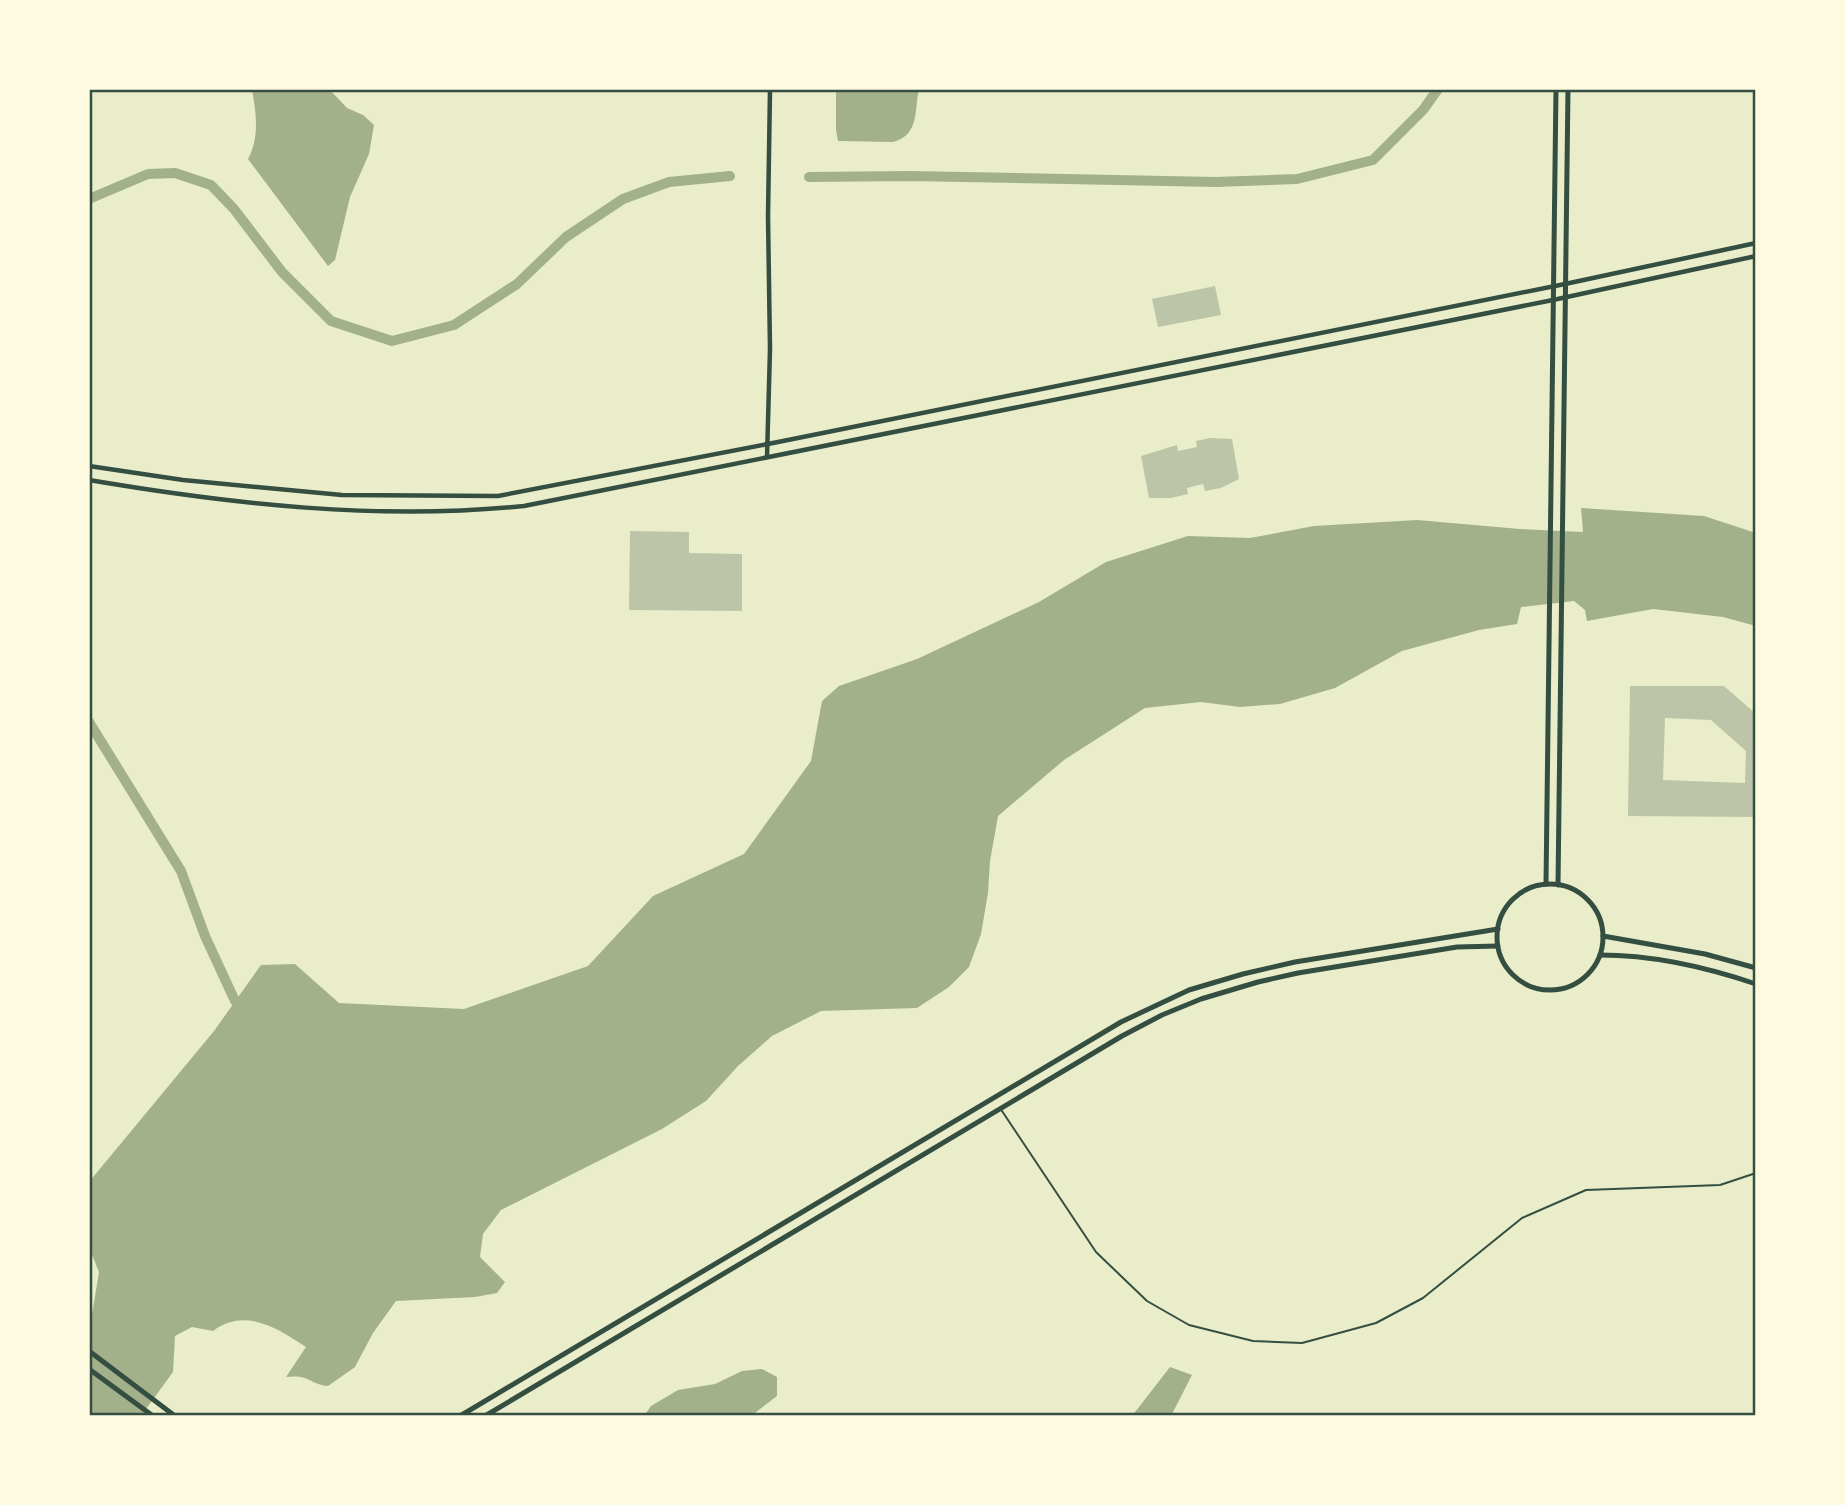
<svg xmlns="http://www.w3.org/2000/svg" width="1845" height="1505" viewBox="0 0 1845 1505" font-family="'Open Sans',sans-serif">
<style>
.water{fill:#a3b18a}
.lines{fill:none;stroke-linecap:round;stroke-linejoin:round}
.canal{stroke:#a3b18a;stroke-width:10}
.building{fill:#bcc5a7;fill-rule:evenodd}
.service{stroke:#344e41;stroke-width:2}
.minor{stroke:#344e41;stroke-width:4.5}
.tertiary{stroke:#344e41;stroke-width:5}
.neatline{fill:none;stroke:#344e41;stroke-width:2.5}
</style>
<rect width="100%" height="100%" fill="#e9edc9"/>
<g class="water">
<path d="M252,89H329L347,108L363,115L374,125L369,154L350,197L335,260L328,266L248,159C260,136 256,114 252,89Z"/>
<path d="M836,89H919C914,110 920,135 893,142L838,141L836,130Z"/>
<path d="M1581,508L1704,516L1756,533V626L1723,617L1653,609L1587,621L1585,610L1574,601L1521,607L1517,624L1479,630L1402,651L1335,688L1280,704L1240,707L1201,702L1145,708L1064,760L998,816L990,861L988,893L981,934L969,967L949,987L917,1008L821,1011L772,1036L738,1066L706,1101L662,1129L501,1210L483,1234L480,1257L505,1282L497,1293L475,1297L396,1301L373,1333L355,1367L328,1386C309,1384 309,1374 286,1377L306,1347C277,1328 245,1307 213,1331L192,1327L175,1336L173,1372L141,1416H89V1333L99,1272L89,1247V1182L214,1031L261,965L295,964L339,1003L464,1009L588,966L653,896L744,854L811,761L822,701L839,686L917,659L1039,602L1106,562L1188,536L1250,538L1314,526L1417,520L1520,529L1583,532Z"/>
<polygon points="1170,1367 1192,1375 1171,1416 1132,1416"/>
<polygon points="762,1369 777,1377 777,1396 751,1416 644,1416 651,1406 678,1390 715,1384 742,1371"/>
</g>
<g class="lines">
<g class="canal">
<polyline points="809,177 910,176 1216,182 1297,179 1373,160 1423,110 1438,89"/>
<polyline points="89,199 148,174 175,173 211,185 234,209 282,272 331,321 392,341 454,325 517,284 566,237 623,199 669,182 730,176"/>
<polyline points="89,722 181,871 205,936 235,1001"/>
</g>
</g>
<g class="building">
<polygon points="1215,286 1221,315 1158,327 1152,299"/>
<polygon points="1210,438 1232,439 1239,479 1221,488 1205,491 1203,484 1187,488 1188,494 1171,498 1149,498 1141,456 1177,445 1178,451 1197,447 1196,441"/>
<polygon points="630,531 689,532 689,553 742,554 742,611 629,610"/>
<path d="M1630,686H1724L1756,714V817L1628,816ZM1665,718L1711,720L1746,751L1745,783L1663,780Z"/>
</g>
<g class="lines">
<polyline class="service" points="1002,1111 1096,1252 1147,1301 1189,1325 1253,1341 1302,1343 1376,1323 1423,1298 1522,1218 1586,1190 1720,1185 1756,1173"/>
<g class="minor">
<polyline points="767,457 770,349 768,216 770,89"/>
<polyline points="89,466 183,480 342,495 498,496 778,442 1565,284 1756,243"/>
<path d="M89,480C231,504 380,521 524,506L1553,300L1756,256"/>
</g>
<g class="tertiary">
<polyline points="1546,884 1556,89"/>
<circle cx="1550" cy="937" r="53"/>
<polyline points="1558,885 1568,89"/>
<polyline points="1603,936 1705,954 1756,968"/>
<path d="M1600,955C1653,955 1706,967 1756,984"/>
<polyline points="89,1351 175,1416"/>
<polyline points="89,1369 153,1416"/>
<polyline points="460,1416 1121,1022 1189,990 1243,974 1295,962 1498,929"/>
<polyline points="485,1416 1122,1036 1162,1015 1201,999 1258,982 1298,973 1457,947 1498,946"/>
</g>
</g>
<rect width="1845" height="1505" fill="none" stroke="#fefae0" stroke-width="182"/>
<rect x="91" y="91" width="1663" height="1323" class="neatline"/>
</svg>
